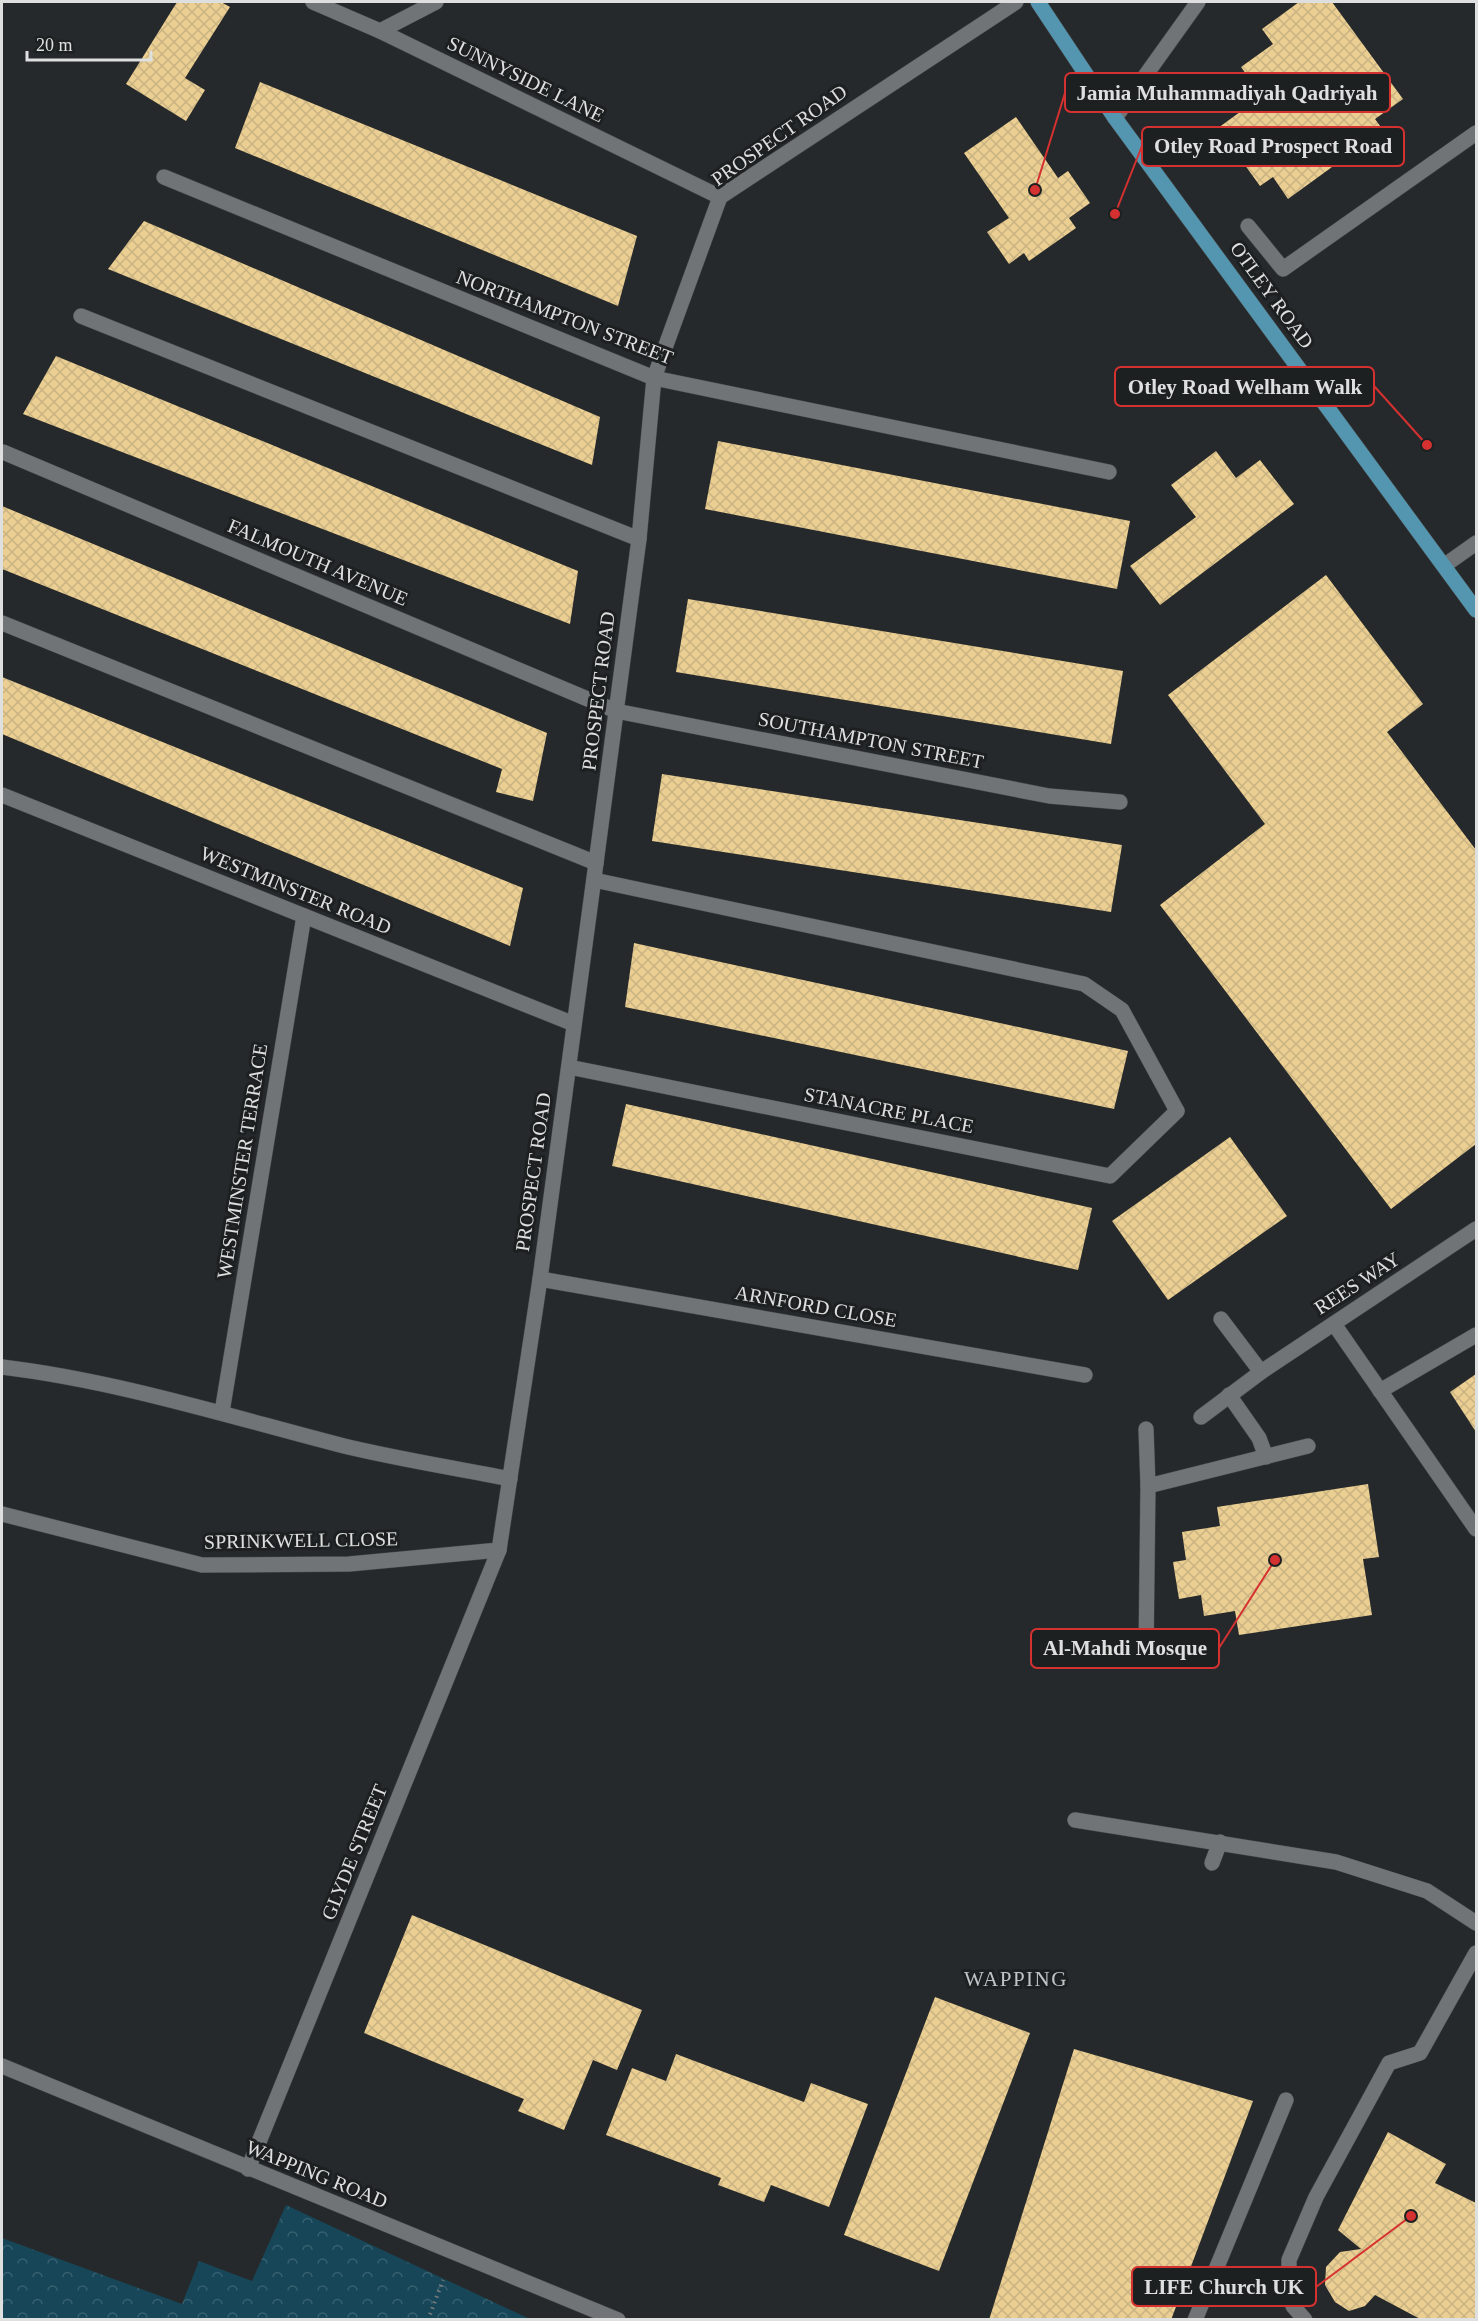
<svg xmlns="http://www.w3.org/2000/svg" width="1478" height="2321" viewBox="0 0 1478 2321" font-family="'Times New Roman',serif">
<style>
.forest{fill:url(#forest-crowns)}
.building{fill:url(#building-cross-hatch)}
.lines{fill:none;stroke-linecap:round;stroke-linejoin:round}
.service-casing{stroke:#454848;stroke-width:16}
.minor-casing{stroke:#454848;stroke-width:16}
.primary-casing{stroke:#454848;stroke-width:16}
.path{stroke:#7b7d7e;stroke-width:4;stroke-dasharray:1.5 4.5;stroke-linecap:butt}
.service{stroke:#717476;stroke-width:15}
.minor{stroke:#717476;stroke-width:15}
.primary{stroke:#5496af;stroke-width:15}
.labels{text-anchor:middle;dominant-baseline:central;stroke-width:6;stroke-linejoin:round;paint-order:stroke}
.street-label{font-size:20px;fill:#dee0e0;stroke:#1d2021}
.neighbourhood-label{font-size:21px;letter-spacing:1.5px;fill:#c1c4c6;stroke:#1d2021}
.leader{fill:none;stroke:#d63131;stroke-width:2}
.callout-dot{fill:#d63131;stroke:#1d2021;stroke-width:2}
.callout{fill:#1d2021;stroke:#d63131;stroke-width:2}
.callout-label{font-size:21px;text-anchor:middle;font-weight:bold;fill:#dee0e0}
</style>
<defs>
<pattern id="forest-crowns" width="20" height="18" patternUnits="userSpaceOnUse" patternTransform="scale(1.5)"><rect width="20" height="18" fill="#164658"/><path d="M2 6a3 3 0 1 1 6 0M12 15a3 3 0 1 1 6 0" fill="none" stroke="#376070"/></pattern>
<pattern id="building-cross-hatch" width="8" height="8" patternUnits="userSpaceOnUse" patternTransform="scale(1.5)"><rect width="8" height="8" fill="#ebcf92"/><path d="M0 0l8 8M0 8l8-8" fill="none" stroke="#c9b382"/></pattern>
</defs>
<rect width="100%" height="100%" fill="#26292b"/>
<polygon class="forest" points="286,2205 530,2319 2,2319 2,2238 182,2304 199,2261 252,2281"/>
<g class="building">
<polygon points="177,2 221,2 230,7 185,78 205,90 186,121 126,84"/>
<polygon points="1299,2 1332,2 1403,99 1375,119 1383,130 1288,199 1273,177 1260,186 1218,128 1262,96 1241,67 1273,44 1262,29"/>
<polygon points="260,82 637,236 618,306 235,148"/>
<polygon points="1016,117 1058,178 1068,171 1090,203 1069,218 1076,228 1029,261 1024,253 1009,264 987,232 1009,218 964,153"/>
<polygon points="144,221 600,417 592,465 108,269"/>
<polygon points="56,356 578,571 570,624 23,414"/>
<polygon points="718,441 1130,521 1117,589 705,509"/>
<polygon points="1216,451 1236,478 1260,460 1294,504 1160,605 1130,566 1196,517 1171,485"/>
<polygon points="2,506 547,733 533,801 496,792 502,769 2,569"/>
<polygon points="1326,575 1423,704 1387,732 1476,850 1476,1144 1391,1209 1160,905 1265,824 1168,695"/>
<polygon points="688,599 1123,671 1111,744 676,672"/>
<polygon points="2,677 523,888 510,946 2,734"/>
<polygon points="662,774 1122,845 1111,912 652,841"/>
<polygon points="634,943 1128,1051 1114,1109 625,1007"/>
<polygon points="626,1104 1092,1208 1078,1270 612,1166"/>
<polygon points="1230,1137 1287,1216 1168,1300 1112,1221"/>
<polygon points="1476,1374 1476,1432 1450,1392"/>
<polygon points="1368,1484 1379,1557 1363,1559 1372,1615 1239,1635 1235,1611 1204,1616 1201,1595 1179,1599 1173,1562 1186,1560 1182,1532 1220,1526 1217,1507"/>
<polygon points="412,1915 642,2010 617,2070 593,2060 564,2130 518,2111 524,2099 364,2033"/>
<polygon points="935,1997 1030,2033 939,2271 844,2235"/>
<polygon points="1074,2049 1253,2101 1171,2320 989,2320"/>
<polygon points="676,2054 804,2102 811,2083 868,2104 829,2207 771,2185 764,2202 718,2185 721,2178 606,2135 632,2068 666,2081"/>
<polygon points="1388,2132 1446,2164 1435,2183 1476,2203 1476,2320 1422,2320 1375,2295 1365,2306 1349,2311 1335,2302 1325,2285 1326,2267 1340,2252 1361,2249 1338,2230"/>
</g>
<g class="lines">
<g class="service-casing">
<g id="service">
<polyline points="81,316 639,539"/>
<polyline points="2,623 596,863"/>
<polyline points="594,880 1084,984 1122,1010 1177,1111"/>
<polyline points="1221,1319 1261,1372"/>
<polyline points="1334,1324 1476,1529"/>
<path d="M2,1367C118,1381 231,1417 344,1446C398,1459 455,1468 510,1479"/>
<polyline points="1380,1391 1476,1335"/>
<polyline points="1229,1395 1259,1438 1266,1457"/>
<polyline points="1201,1417 1261,1372 1476,1229"/>
<polyline points="1146,1429 1148,1486 1146,1654"/>
<polyline points="1148,1486 1308,1446"/>
<polyline points="1075,1820 1336,1862 1427,1891 1476,1923"/>
<polyline points="1212,1863 1220,1842"/>
<polyline points="248,2169 499,1550"/>
<polyline points="1195,2320 1286,2100"/>
<polyline points="1305,2320 1293,2306 1289,2287 1289,2260 1316,2197 1389,2063 1420,2053 1476,1953"/>
</g>
</g>
<g class="minor-casing">
<g id="minor">
<polyline points="313,2 380,31 720,197"/>
<polyline points="380,31 436,2"/>
<polyline points="1115,118 1198,2"/>
<polyline points="164,177 654,378 1109,472"/>
<polyline points="1248,226 1283,269 1476,133"/>
<polyline points="3,452 616,711 1049,796 1120,802"/>
<polyline points="1445,565 1476,543"/>
<polyline points="2,795 574,1024"/>
<polyline points="569,1067 1110,1176 1177,1111"/>
<polyline points="540,1279 1085,1375"/>
<polyline points="222,1412 304,916"/>
<polyline points="2,1514 202,1565 349,1564 499,1550 540,1279 596,863 639,539 654,378 720,197 1016,2"/>
<polyline points="2,2066 618,2320"/>
</g>
</g>
<g class="primary-casing">
<polyline id="primary" points="1038,2 1115,118 1476,610"/>
</g>
<polyline class="path" points="428,2320 443,2280"/>
<use href="#service" class="service"/>
<use href="#minor" class="minor"/>
<use href="#primary" class="primary"/>
</g>
<g class="labels">
<g class="street-label">
<text transform="translate(526 79) rotate(26)">SUNNYSIDE LANE</text>
<text transform="translate(779 135) rotate(-35)">PROSPECT ROAD</text>
<text transform="translate(1272 295) rotate(54)">OTLEY ROAD</text>
<text transform="translate(565 317) rotate(21)">NORTHAMPTON STREET</text>
<text transform="translate(318 562) rotate(23)">FALMOUTH AVENUE</text>
<text transform="translate(598 691) rotate(-83)">PROSPECT ROAD</text>
<text transform="translate(871 740) rotate(11)">SOUTHAMPTON STREET</text>
<text transform="translate(296 890) rotate(22)">WESTMINSTER ROAD</text>
<text transform="translate(889 1110) rotate(11)">STANACRE PLACE</text>
<text transform="translate(242 1161) rotate(-81)">WESTMINSTER TERRACE</text>
<text transform="translate(533 1172) rotate(-82)">PROSPECT ROAD</text>
<text transform="translate(1357 1283) rotate(-33)">REES WAY</text>
<text transform="translate(816 1306) rotate(10)">ARNFORD CLOSE</text>
<text transform="translate(301 1540) rotate(-1)">SPRINKWELL CLOSE</text>
<text transform="translate(354 1852) rotate(-68)">GLYDE STREET</text>
<text transform="translate(317 2174) rotate(22)">WAPPING ROAD</text>
</g>
<g class="neighbourhood-label">
<text x="1016" y="1979">WAPPING</text>
</g>
</g>
<path class="leader" d="M1035 190L1065 93M1115 214L1142 146M1427 445L1374 386M1275 1560L1219 1648M1411 2216L1316 2287"/>
<g class="callout-dot">
<circle cx="1035" cy="190" r="6"/>
<circle cx="1115" cy="214" r="6"/>
<circle cx="1427" cy="445" r="6"/>
<circle cx="1275" cy="1560" r="6"/>
<circle cx="1411" cy="2216" r="6"/>
</g>
<g class="callout">
<rect x="1065" y="73" width="325" height="39" rx="6"/>
<rect x="1142" y="127" width="262" height="39" rx="6"/>
<rect x="1115" y="367" width="259" height="39" rx="6"/>
<rect x="1031" y="1629" width="188" height="39" rx="6"/>
<rect x="1132" y="2267" width="184" height="39" rx="6"/>
</g>
<g class="callout-label">
<text x="1227" y="100">Jamia Muhammadiyah Qadriyah</text>
<text x="1273" y="153">Otley Road Prospect Road</text>
<text x="1245" y="394">Otley Road Welham Walk</text>
<text x="1125" y="1655">Al‐Mahdi Mosque</text>
<text x="1224" y="2294">LIFE Church UK</text>
</g>
<rect width="1478" height="2321" fill="none" stroke="#dee0e0" stroke-width="6"/>
<path d="M27 51v9h124v-9" fill="none" stroke="#dee0e0" stroke-width="3"/>
<text x="36" y="51" font-size="18" fill="#dee0e0" stroke="#1d2021" stroke-width="4.5" paint-order="stroke">20 m</text>
</svg>
